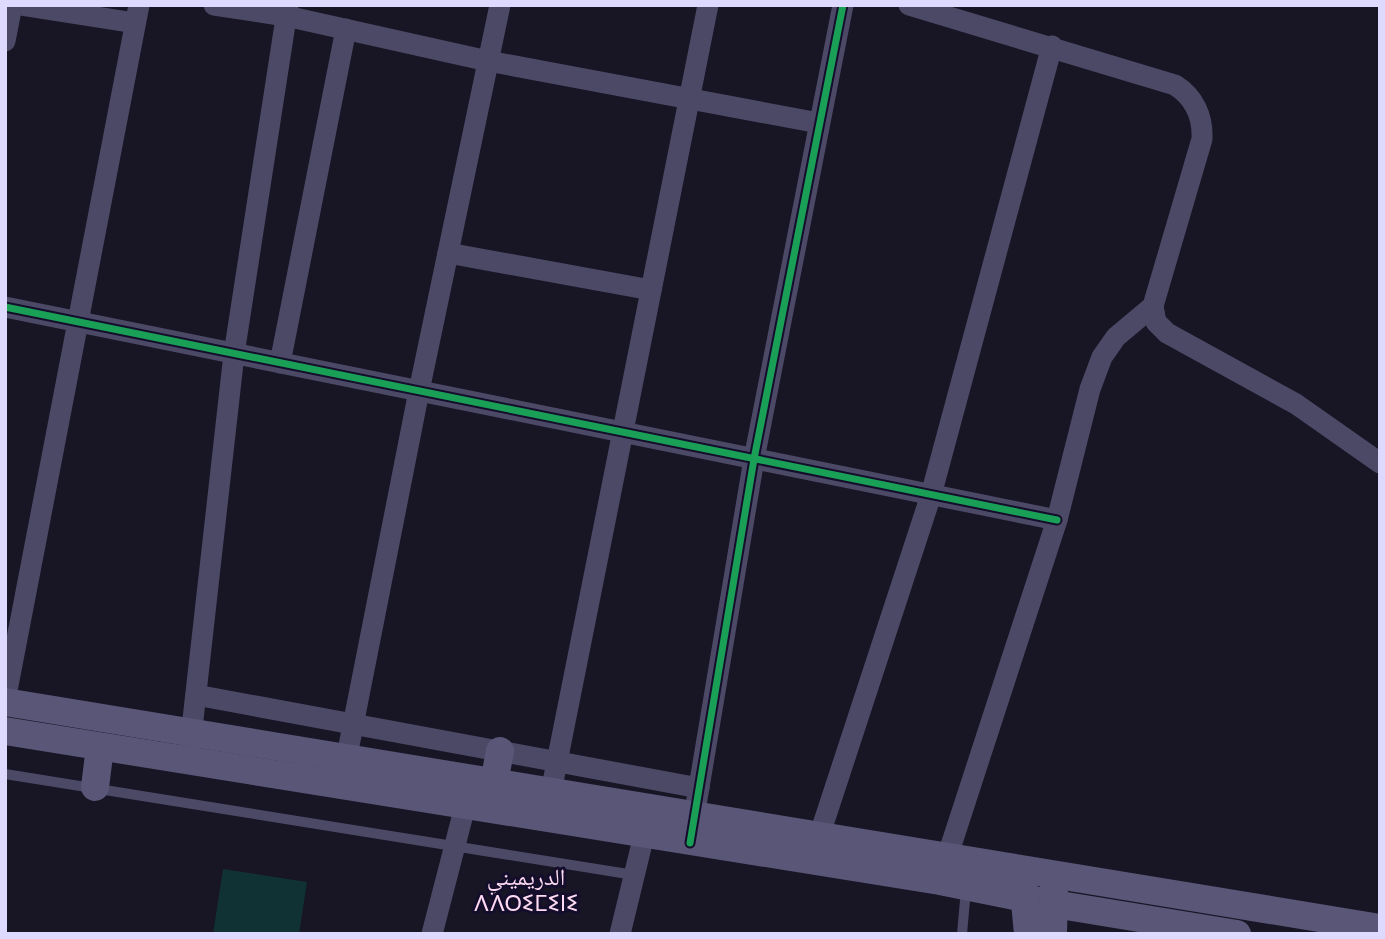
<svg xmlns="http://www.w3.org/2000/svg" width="1385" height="939" viewBox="0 0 1385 939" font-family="Poppins,'Noto Naskh Arabic','Noto Sans Tifinagh',sans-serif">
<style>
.green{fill:#113234}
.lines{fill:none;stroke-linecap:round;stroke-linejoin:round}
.lane{stroke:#4b4966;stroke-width:10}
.street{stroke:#4b4966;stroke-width:21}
.secondary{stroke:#595678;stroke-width:28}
.cycleway-casing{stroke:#140e2c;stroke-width:11}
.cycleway{stroke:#1a9f57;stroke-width:7}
.labels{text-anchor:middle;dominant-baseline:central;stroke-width:6;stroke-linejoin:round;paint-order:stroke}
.quarter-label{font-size:23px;fill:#ffdbf1;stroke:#140e2c}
</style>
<rect width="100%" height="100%" fill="#181525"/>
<polygon class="green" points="223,869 307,882 299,934 213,934"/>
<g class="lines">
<g class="lane">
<polyline points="5,774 634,875"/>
<polyline points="962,934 966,889"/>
</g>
<g class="street">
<polyline points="20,5 135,23"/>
<polyline points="214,5 286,16 488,61 819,123"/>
<path d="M909,5L1175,85C1194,97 1203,116 1202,139L1153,306L1156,322L1167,333L1296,404L1380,463"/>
<polyline points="5,41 12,5"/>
<polyline points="448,253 651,290"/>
<polyline points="5,307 1057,520"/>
<polyline points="280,363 346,29"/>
<polyline points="196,695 699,788"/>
<polyline points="5,701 139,5"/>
<polyline points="190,746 234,354 288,5"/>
<polyline points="344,771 419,391 500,5"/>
<polyline points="551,792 708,5"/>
<polyline points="692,829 754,459 843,5"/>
<polyline points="815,849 931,495 1052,46"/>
<polyline points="943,870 1057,520 1090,389 1102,357 1116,337 1153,306"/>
<polyline points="432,934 469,791"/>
<polyline points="620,934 644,835"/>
</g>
<g class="secondary">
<polyline points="5,702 1380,928"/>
<polyline points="5,731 940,881 1054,904 1237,934"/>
<polyline points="494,783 500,751"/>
<polyline points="95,787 100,747"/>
<polyline points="1023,881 1028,934"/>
<polyline points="1053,934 1054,888"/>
</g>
<g class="cycleway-casing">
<g id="cycleway">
<polyline points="5,307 1057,520"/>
<polyline points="690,843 754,459 843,5"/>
</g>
</g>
<use href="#cycleway" class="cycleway"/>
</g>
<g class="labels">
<g class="quarter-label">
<text x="526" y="877">الدريميني<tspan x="526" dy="26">ⴷⴷⵔⵉⵎⵉⵏⵉ</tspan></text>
</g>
</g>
<rect width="1385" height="939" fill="none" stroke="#ded9ff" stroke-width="14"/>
</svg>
